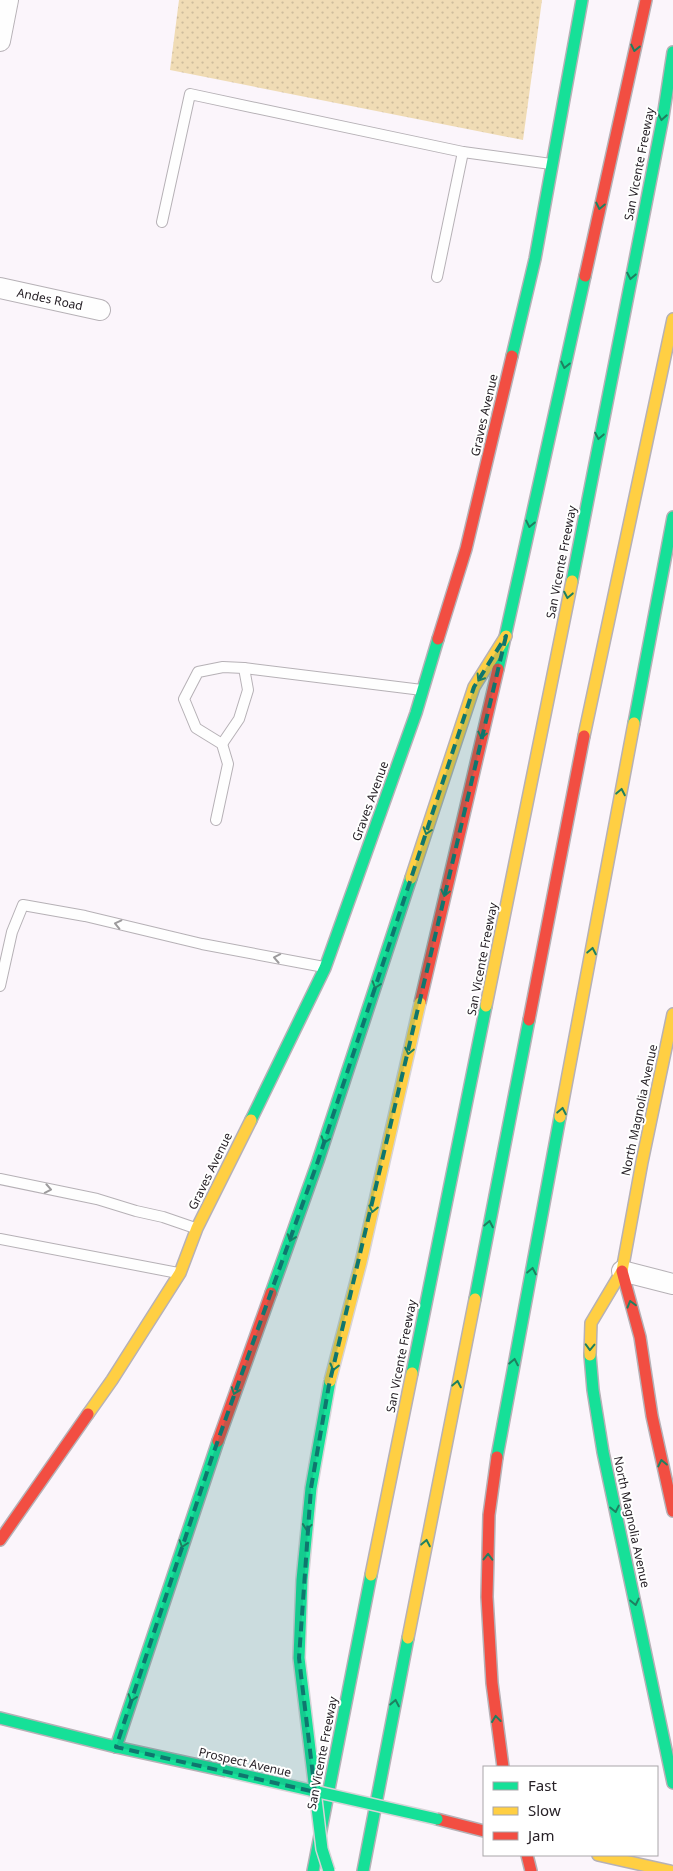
<svg xmlns="http://www.w3.org/2000/svg" width="673" height="1871" viewBox="0 0 673 1871" font-family="'Noto Sans',sans-serif">
<style>
.grass{fill:url(#grass-dots)}
.lines{fill:none;stroke-linecap:round;stroke-linejoin:round}
.lane-casing{stroke:#b6b1b6;stroke-width:12}
.street-casing{stroke:#b6b1b6;stroke-width:22}
.fast-casing{stroke:#b6b1b6;stroke-width:14}
.slow-casing{stroke:#b6b1b6;stroke-width:14}
.jam-casing{stroke:#b6b1b6;stroke-width:14}
.lane{stroke:#fefefe;stroke-width:10}
.street{stroke:#fefefe;stroke-width:20}
.fast{stroke:#16e098;stroke-width:11}
.slow{stroke:#ffcf43;stroke-width:11}
.jam{stroke:#f24e42;stroke-width:11}
.fast-bridge-casing{stroke:#d6d3d6;stroke-width:14;stroke-linecap:butt}
.slow-bridge-casing{stroke:#d6d3d6;stroke-width:14;stroke-linecap:butt}
.fast-bridge{stroke:#16e098;stroke-width:11}
.slow-bridge{stroke:#ffcf43;stroke-width:11}
.oneway{stroke:#1e8060}
.oneway2{stroke:#9d9b9d}
.marked{fill:#0f766e;fill-opacity:0.2;stroke:#0f766e;stroke-width:4;stroke-dasharray:10 6;stroke-linejoin:round}
.labels{text-anchor:middle;dominant-baseline:central;stroke-width:4;stroke-linejoin:round;paint-order:stroke}
.street-label{font-size:12px;fill:#272127;stroke:#fff}
</style>
<defs>
<pattern id="grass-dots" width="8" height="8" patternUnits="userSpaceOnUse" patternTransform="scale(1.25)"><rect width="8" height="8" fill="#f0dcb5"/><path d="M2 2h.1M6 6h.1" fill="none" stroke="#cebc9c" stroke-width="1.8" stroke-linecap="round"/></pattern>
</defs>
<rect width="100%" height="100%" fill="#fbf5fb"/>
<polygon class="grass" points="179,0 542,0 523,140 170,70"/>
<g class="lines">
<g class="lane-casing">
<g id="lane">
<polyline points="162,222 190,94 463,152 551,164"/>
<polyline points="437,277 463,152"/>
<polyline points="222,744 239,719 248,690 244,668"/>
<polyline points="216,820 228,764 222,744 196,728 184,699 198,672 223,667 244,668 422,690"/>
<polyline points="0,986 12,932 23,905 85,916 202,944 324,967"/>
<polyline points="0,1179 97,1199 136,1211 163,1217 195,1228"/>
<polyline points="0,1239 178,1273"/>
</g>
</g>
<g class="street-casing">
<g id="street">
<polyline points="0,41 8,0"/>
<polyline points="0,288 100,310"/>
<polyline points="622,1271 673,1284"/>
</g>
</g>
<g class="fast-casing">
<g id="fast">
<polyline points="512,356 535,259 582,0"/>
<polyline points="572,581 663,117 673,52"/>
<polyline points="498,669 585,276"/>
<polyline points="634,723 673,517"/>
<polyline points="251,1120 325,968 416,713 438,639"/>
<polyline points="271,1293 318,1161 411,878"/>
<polyline points="475,1299 529,1020"/>
<polyline points="590,1355 593,1390 603,1452 673,1783"/>
<polyline points="412,1373 486,1006"/>
<polyline points="497,1457 560,1117"/>
<polyline points="0,1718 116,1747"/>
<polyline points="116,1747 226,1771"/>
<polyline points="116,1747 218,1441"/>
<polyline points="313,1871 371,1575"/>
<polyline points="363,1871 408,1638"/>
</g>
</g>
<g class="slow-casing">
<g id="slow">
<polyline points="584,736 673,319"/>
<polyline points="411,878 474,687 506,636"/>
<polyline points="486,1006 572,581"/>
<polyline points="560,1117 634,723"/>
<polyline points="590,1355 591,1323 622,1271 642,1162 673,1014"/>
<polyline points="88,1414 112,1380 180,1273 197,1228 251,1120"/>
<polyline points="371,1575 412,1373"/>
<polyline points="408,1638 475,1299"/>
<polyline points="598,1855 670,1871"/>
</g>
</g>
<g class="jam-casing">
<g id="jam">
<polyline points="585,276 646,0"/>
<polyline points="438,639 466,549 512,356"/>
<polyline points="420,1003 498,669"/>
<polyline points="529,1020 584,736"/>
<polyline points="622,1271 640,1337 652,1416 673,1511"/>
<polyline points="218,1441 271,1293"/>
<polyline points="497,1457 489,1515 487,1597 492,1683 503,1767"/>
<polyline points="0,1540 88,1414"/>
<polyline points="437,1819 484,1831"/>
<polyline points="527,1855 531,1871"/>
</g>
</g>
<use href="#lane" class="lane"/>
<use href="#street" class="street"/>
<use href="#fast" class="fast"/>
<use href="#slow" class="slow"/>
<use href="#jam" class="jam"/>
<g class="fast-bridge-casing">
<g id="fast-bridge">
<polyline points="226,1771 437,1819"/>
<polyline points="329,1871 322,1849 299,1658 302,1580 311,1488 330,1381"/>
</g>
</g>
<g class="slow-bridge-casing">
<polyline id="slow-bridge" points="330,1381 361,1262 420,1003"/>
</g>
<use href="#fast-bridge" class="fast-bridge"/>
<use href="#slow-bridge" class="slow-bridge"/>
</g>
<defs><path id="oneway-chevron" d="M-2-3.5L2.5 0L-2 3.5" fill="none" stroke-width="1.6" stroke-linecap="round" stroke-linejoin="round" transform="scale(1.25)"/></defs>
<g class="oneway">
<use href="#oneway-chevron" transform="translate(635 48) rotate(102)"/>
<use href="#oneway-chevron" transform="translate(662 117) rotate(100)"/>
<use href="#oneway-chevron" transform="translate(600 206) rotate(102)"/>
<use href="#oneway-chevron" transform="translate(631 276) rotate(101)"/>
<use href="#oneway-chevron" transform="translate(565 365) rotate(102)"/>
<use href="#oneway-chevron" transform="translate(599 436) rotate(101)"/>
<use href="#oneway-chevron" transform="translate(530 524) rotate(102)"/>
<use href="#oneway-chevron" transform="translate(568 595) rotate(101)"/>
<use href="#oneway-chevron" transform="translate(480 678) rotate(122)"/>
<use href="#oneway-chevron" transform="translate(482 735) rotate(103)"/>
<use href="#oneway-chevron" transform="translate(621 792) rotate(-79)"/>
<use href="#oneway-chevron" transform="translate(427 831) rotate(108)"/>
<use href="#oneway-chevron" transform="translate(445 893) rotate(103)"/>
<use href="#oneway-chevron" transform="translate(592 951) rotate(-79)"/>
<use href="#oneway-chevron" transform="translate(376 985) rotate(108)"/>
<use href="#oneway-chevron" transform="translate(409 1051) rotate(103)"/>
<use href="#oneway-chevron" transform="translate(562 1111) rotate(-79)"/>
<use href="#oneway-chevron" transform="translate(325 1140) rotate(108)"/>
<use href="#oneway-chevron" transform="translate(373 1209) rotate(103)"/>
<use href="#oneway-chevron" transform="translate(489 1224) rotate(-79)"/>
<use href="#oneway-chevron" transform="translate(291 1238) rotate(110)"/>
<use href="#oneway-chevron" transform="translate(532 1271) rotate(-79)"/>
<use href="#oneway-chevron" transform="translate(631 1304) rotate(-106)"/>
<use href="#oneway-chevron" transform="translate(590 1347) rotate(92)"/>
<use href="#oneway-chevron" transform="translate(514 1362) rotate(-79)"/>
<use href="#oneway-chevron" transform="translate(334 1367) rotate(104)"/>
<use href="#oneway-chevron" transform="translate(457 1384) rotate(-79)"/>
<use href="#oneway-chevron" transform="translate(235 1391) rotate(110)"/>
<use href="#oneway-chevron" transform="translate(662 1463) rotate(-102)"/>
<use href="#oneway-chevron" transform="translate(615 1509) rotate(78)"/>
<use href="#oneway-chevron" transform="translate(307 1527) rotate(95)"/>
<use href="#oneway-chevron" transform="translate(426 1543) rotate(-79)"/>
<use href="#oneway-chevron" transform="translate(183 1544) rotate(108)"/>
<use href="#oneway-chevron" transform="translate(488 1557) rotate(-89)"/>
<use href="#oneway-chevron" transform="translate(635 1602) rotate(78)"/>
<use href="#oneway-chevron" transform="translate(132 1698) rotate(108)"/>
<use href="#oneway-chevron" transform="translate(395 1703) rotate(-79)"/>
<use href="#oneway-chevron" transform="translate(496 1719) rotate(-97)"/>
</g>
<g class="oneway2">
<use href="#oneway-chevron" transform="translate(118 924) rotate(-167)"/>
<use href="#oneway-chevron" transform="translate(277 958) rotate(-169)"/>
<use href="#oneway-chevron" transform="translate(48 1189) rotate(11)"/>
</g>
<path class="marked" d="M506,636L329,1385L311,1488L299,1658L315,1792L116,1747L212,1457L318,1161L474,687Z"/>
<g class="labels">
<g class="street-label">
<text transform="translate(639 164) rotate(-79)">San Vicente Freeway</text>
<text transform="translate(50 299) rotate(12)">Andes Road</text>
<text transform="translate(484 415) rotate(-77)">Graves Avenue</text>
<text transform="translate(561 562) rotate(-79)">San Vicente Freeway</text>
<text transform="translate(370 801) rotate(-70)">Graves Avenue</text>
<text transform="translate(482 959) rotate(-79)">San Vicente Freeway</text>
<text transform="translate(639 1110) rotate(-78)">North Magnolia Avenue</text>
<text transform="translate(210 1171) rotate(-64)">Graves Avenue</text>
<text transform="translate(401 1356) rotate(-79)">San Vicente Freeway</text>
<text transform="translate(632 1522) rotate(78)">North Magnolia Avenue</text>
<text transform="translate(322 1753) rotate(-79)">San Vicente Freeway</text>
<text transform="translate(245 1762) rotate(13)">Prospect Avenue</text>
</g>
</g>
<rect x="483" y="1766" width="175" height="90" fill="#ffffff" stroke="#a9a6a9"/>
<rect x="493" y="1782" width="25" height="8" fill="#16e098" stroke="#a9a6a9"/>
<text x="528" y="1791" font-size="15" fill="#272127">Fast</text>
<rect x="493" y="1807" width="25" height="8" fill="#ffcf43" stroke="#a9a6a9"/>
<text x="528" y="1816" font-size="15" fill="#272127">Slow</text>
<rect x="493" y="1832" width="25" height="8" fill="#f24e42" stroke="#a9a6a9"/>
<text x="528" y="1841" font-size="15" fill="#272127">Jam</text>
</svg>
